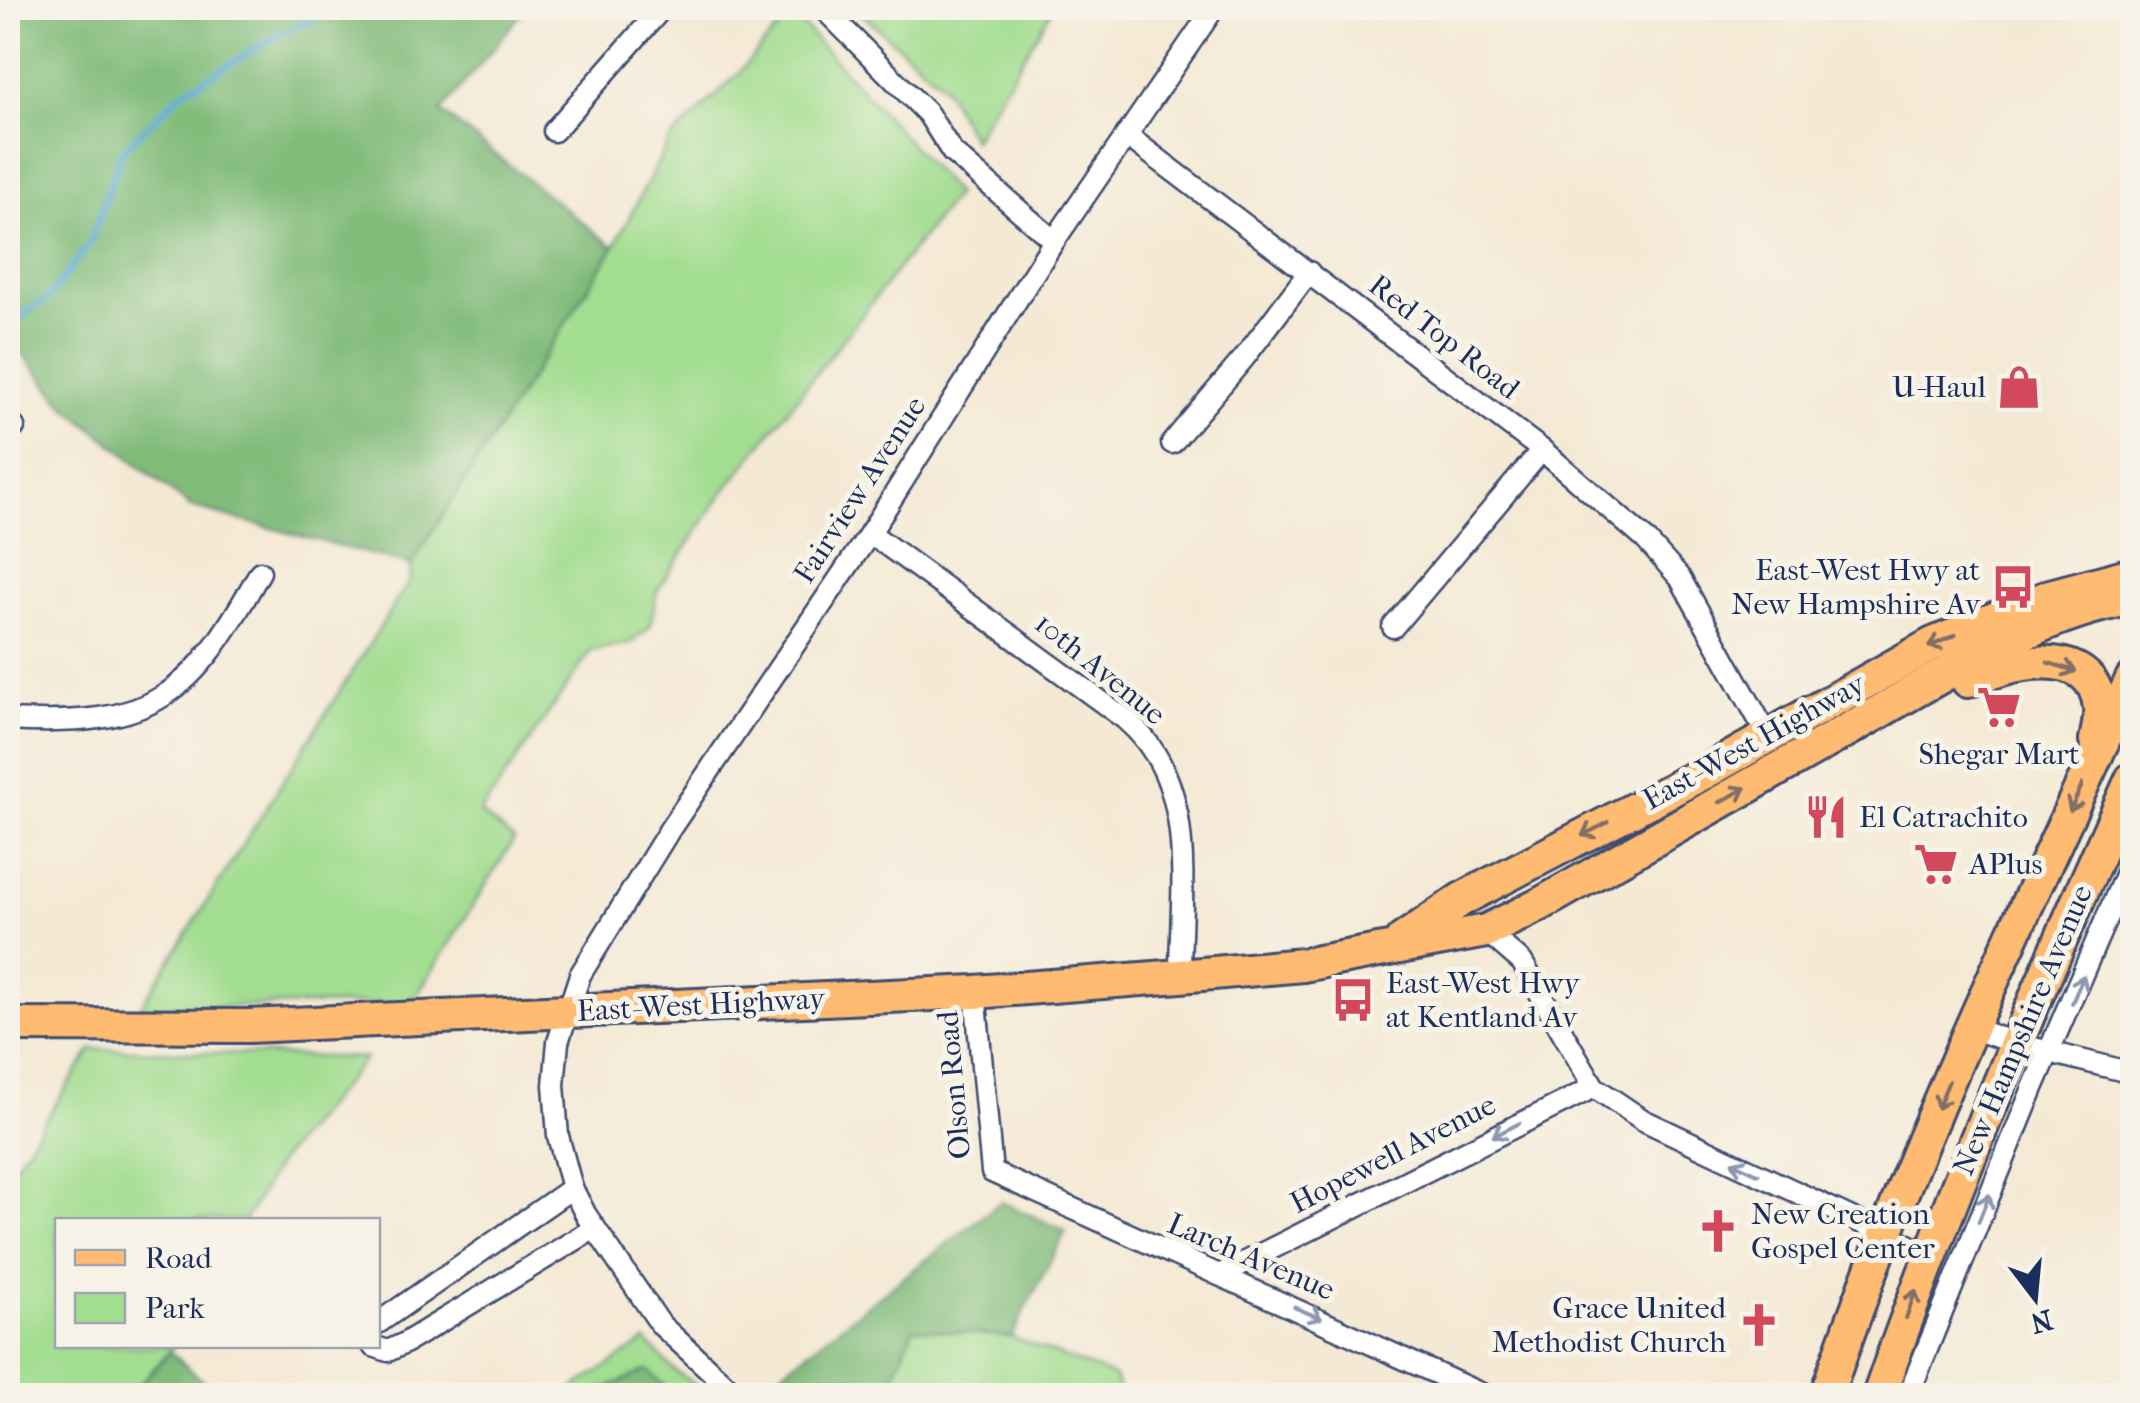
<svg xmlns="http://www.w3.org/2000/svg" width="2140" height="1403" viewBox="0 0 2140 1403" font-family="'IM FELL French Canon',serif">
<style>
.green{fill:#a2dd90;stroke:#5e8677;stroke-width:2.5}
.forest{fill:#81bc7a;stroke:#4e766c;stroke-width:2.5}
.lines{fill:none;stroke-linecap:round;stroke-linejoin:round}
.stream{stroke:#5dacd7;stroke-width:6}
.street-casing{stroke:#3c4b70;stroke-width:25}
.primary-casing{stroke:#3c4b70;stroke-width:38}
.street{stroke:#fff;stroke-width:20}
.primary{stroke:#febb71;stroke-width:32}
.oneway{stroke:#816e67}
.oneway2{stroke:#8d97ae}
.labels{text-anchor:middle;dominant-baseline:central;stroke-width:10;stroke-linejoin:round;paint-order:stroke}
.street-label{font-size:30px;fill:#1b2f5e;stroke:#f7f3e8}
.poi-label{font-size:30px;fill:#1b2f5e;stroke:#f7f3e8;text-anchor:start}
</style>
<rect width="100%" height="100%" fill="#f7f3e8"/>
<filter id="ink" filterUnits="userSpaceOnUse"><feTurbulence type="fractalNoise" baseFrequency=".01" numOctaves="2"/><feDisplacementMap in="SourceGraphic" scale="20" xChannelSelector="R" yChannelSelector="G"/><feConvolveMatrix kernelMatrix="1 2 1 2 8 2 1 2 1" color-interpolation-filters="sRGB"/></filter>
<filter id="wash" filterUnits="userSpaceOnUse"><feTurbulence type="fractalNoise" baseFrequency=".0048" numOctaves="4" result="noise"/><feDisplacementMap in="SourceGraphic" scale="40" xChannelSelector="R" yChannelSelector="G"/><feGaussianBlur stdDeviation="2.25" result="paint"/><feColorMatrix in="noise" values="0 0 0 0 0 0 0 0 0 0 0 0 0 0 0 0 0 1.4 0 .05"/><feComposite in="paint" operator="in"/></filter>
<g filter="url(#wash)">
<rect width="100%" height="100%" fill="#f4e9d4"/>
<g class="green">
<polygon points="855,8 1053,8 973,140 943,85"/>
<polygon points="792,13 956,194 720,497 657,591 650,627 632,642 591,651 480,813 514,840 412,1003 140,1008 410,580 411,565 614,247 669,141 734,78"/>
<polygon points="92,1049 366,1058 280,1160 245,1220 58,1220 58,1346 174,1346 130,1395 8,1396 8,1176"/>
<polygon points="913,1328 1011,1337 1114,1376 1121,1395 887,1396"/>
<polygon points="646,1341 673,1369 709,1395 562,1396"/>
</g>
<g class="forest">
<polygon points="8,8 526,8 441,112 614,247 411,565 191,507 65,406 8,336"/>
<polygon points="1001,1202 1066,1231 1011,1337 913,1328 887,1395 752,1395"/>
<polygon points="170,1352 219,1395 130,1395"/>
<polygon points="647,1370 674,1395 591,1395"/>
</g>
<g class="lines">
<polyline class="stream" points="8,326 50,296 91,241 121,152 181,93 279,35 339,8"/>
</g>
</g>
<g filter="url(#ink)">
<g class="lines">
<g class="street-casing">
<g id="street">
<polyline points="823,8 928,114 952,152 1054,241"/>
<polyline points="554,131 662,8"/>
<polyline points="1126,135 1542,450 1645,539 1680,578 1769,738"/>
<polyline points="8,434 14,427"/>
<polyline points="1172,443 1244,358 1309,272"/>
<path d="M870,533L1125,719C1200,782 1180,889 1180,976"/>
<polyline points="1393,627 1542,450"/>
<path d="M8,720C155,728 190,698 260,572"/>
<polyline points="1486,931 1522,962 1594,1087 1643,1120 1928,1254"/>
<polyline points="975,992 992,1172 1486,1396"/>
<polyline points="1972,1028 2014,1043 2132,1073"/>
<polyline points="1219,1275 1594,1087"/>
<polyline points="378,1323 572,1188"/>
<polyline points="373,1346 388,1351 405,1343 595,1228"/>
<polyline points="726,1385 661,1325 586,1215 572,1188 558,1136 554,1085 558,1042 580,975 670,829 870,533 1054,241 1214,8"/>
<polyline points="1908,1396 2033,1088 2132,859"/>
</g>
</g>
<g class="primary-casing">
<g id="primary">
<path d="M1968,681C2008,663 2093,641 2100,708C2101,718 2098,730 2096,740"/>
<polyline points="1402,940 1462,899 1709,770 1933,644 2050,596 2132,574"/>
<path d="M8,1025L249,1026L975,992L1180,976L1303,965L1486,931L1539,905C1640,847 1742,790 1844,732C1928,685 2037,612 2132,599"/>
<path d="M1826,1396C1910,1149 2022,913 2132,679"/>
<path d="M1879,1396C1953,1185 2041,982 2132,779"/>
</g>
</g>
<use href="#street" class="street"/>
<use href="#primary" class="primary"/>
</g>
<defs><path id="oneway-shaft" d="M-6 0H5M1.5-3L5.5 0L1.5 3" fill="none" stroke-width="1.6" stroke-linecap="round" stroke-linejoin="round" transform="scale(2.5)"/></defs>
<g class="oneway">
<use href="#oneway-shaft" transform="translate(1942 641) rotate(156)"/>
<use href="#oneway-shaft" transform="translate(2062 667) rotate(17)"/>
<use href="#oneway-shaft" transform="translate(1733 795) rotate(-29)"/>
<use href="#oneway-shaft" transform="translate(2076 798) rotate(115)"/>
<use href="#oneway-shaft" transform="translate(1595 829) rotate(153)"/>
<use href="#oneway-shaft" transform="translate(1943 1095) rotate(113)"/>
<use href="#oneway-shaft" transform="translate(1911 1304) rotate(-71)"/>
</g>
<g class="oneway2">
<use href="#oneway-shaft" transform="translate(2078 989) rotate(-67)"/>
<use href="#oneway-shaft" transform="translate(1506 1130) rotate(153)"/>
<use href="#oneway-shaft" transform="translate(1745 1168) rotate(-155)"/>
<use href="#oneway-shaft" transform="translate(1984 1208) rotate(-68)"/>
<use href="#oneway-shaft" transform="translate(1308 1313) rotate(23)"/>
</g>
</g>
<defs>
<g id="shop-bare" transform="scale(3.45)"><path d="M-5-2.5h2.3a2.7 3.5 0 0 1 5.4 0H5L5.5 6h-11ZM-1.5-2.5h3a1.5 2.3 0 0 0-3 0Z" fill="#d1495b" stroke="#f7f3e8" stroke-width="2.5" paint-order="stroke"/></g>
<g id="bus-bare" transform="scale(3.45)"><path d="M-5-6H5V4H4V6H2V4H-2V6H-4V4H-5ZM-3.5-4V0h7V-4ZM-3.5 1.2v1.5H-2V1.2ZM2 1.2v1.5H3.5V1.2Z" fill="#d1495b" stroke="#f7f3e8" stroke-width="2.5" paint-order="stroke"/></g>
<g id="supermarket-bare" transform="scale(3.45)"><path d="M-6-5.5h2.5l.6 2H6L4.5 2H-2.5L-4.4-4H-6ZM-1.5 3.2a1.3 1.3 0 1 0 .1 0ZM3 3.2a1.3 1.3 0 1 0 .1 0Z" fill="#d1495b" stroke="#f7f3e8" stroke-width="2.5" paint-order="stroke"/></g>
<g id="restaurant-bare" transform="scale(3.45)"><path d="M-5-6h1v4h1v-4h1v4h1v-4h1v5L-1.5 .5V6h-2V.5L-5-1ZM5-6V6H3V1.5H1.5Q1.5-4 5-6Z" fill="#d1495b" stroke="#f7f3e8" stroke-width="2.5" paint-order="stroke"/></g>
<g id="church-bare" transform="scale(3.45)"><path d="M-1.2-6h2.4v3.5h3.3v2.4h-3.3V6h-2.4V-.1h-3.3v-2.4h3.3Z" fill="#d1495b" stroke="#f7f3e8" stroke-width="2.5" paint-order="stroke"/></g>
</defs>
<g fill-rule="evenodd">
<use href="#shop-bare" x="2019" y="387"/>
<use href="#bus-bare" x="2013" y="587"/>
<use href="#supermarket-bare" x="1999" y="707"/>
<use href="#restaurant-bare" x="1826" y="817"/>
<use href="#supermarket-bare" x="1936" y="864"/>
<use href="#bus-bare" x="1353" y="1000"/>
<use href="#church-bare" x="1718" y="1231"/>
<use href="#church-bare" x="1759" y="1325"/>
</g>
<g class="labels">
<g class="street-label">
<text transform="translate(1444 337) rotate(38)">Red Top Road</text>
<text transform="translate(860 490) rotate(-57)">Fairview Avenue</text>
<text transform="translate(1100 669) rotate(39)">10th Avenue</text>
<text transform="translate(1754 742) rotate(-29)">East-West Highway</text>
<text transform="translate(701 1005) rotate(-3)">East-West Highway</text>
<text transform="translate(2023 1030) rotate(-67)">New Hampshire Avenue</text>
<text transform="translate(954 1085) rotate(-95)">Olson Road</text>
<text transform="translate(1393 1154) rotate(-27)">Hopewell Avenue</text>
<text transform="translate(1251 1257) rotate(23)">Larch Avenue</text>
</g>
<g class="poi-label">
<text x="1986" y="387" text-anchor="end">U-Haul</text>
<text x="1980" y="570" text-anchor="end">East-West Hwy at<tspan x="1980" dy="34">New Hampshire Av</tspan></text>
<text x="1999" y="754" text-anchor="middle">Shegar Mart</text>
<text x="1859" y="817">El Catrachito</text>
<text x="1969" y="864">APlus</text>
<text x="1386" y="983">East-West Hwy<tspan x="1386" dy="34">at Kentland Av</tspan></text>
<text x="1751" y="1214">New Creation<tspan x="1751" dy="34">Gospel Center</tspan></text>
<text x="1726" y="1308" text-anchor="end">Grace United<tspan x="1726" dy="34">Methodist Church</tspan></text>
</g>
</g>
<rect width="2140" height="1403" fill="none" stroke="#f7f3e8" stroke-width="40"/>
<rect x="55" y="1218" width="325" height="130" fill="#f7f3e8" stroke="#9fa5b1" stroke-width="2.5"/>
<rect x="75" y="1250" width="50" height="15" fill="#febb71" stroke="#9fa5b1" stroke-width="2.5"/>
<text x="145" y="1268" font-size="30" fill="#1b2f5e">Road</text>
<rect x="75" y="1293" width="50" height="30" fill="#a2dd90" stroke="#9fa5b1" stroke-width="2.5"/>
<text x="145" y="1318" font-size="30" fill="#1b2f5e">Park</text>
<g transform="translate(2035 1298) rotate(164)" stroke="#f7f3e8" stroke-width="8" paint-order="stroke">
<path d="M0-8L18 38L0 25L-18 38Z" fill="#1b2f5e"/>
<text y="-15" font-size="28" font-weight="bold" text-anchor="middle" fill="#1b2f5e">N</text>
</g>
</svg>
